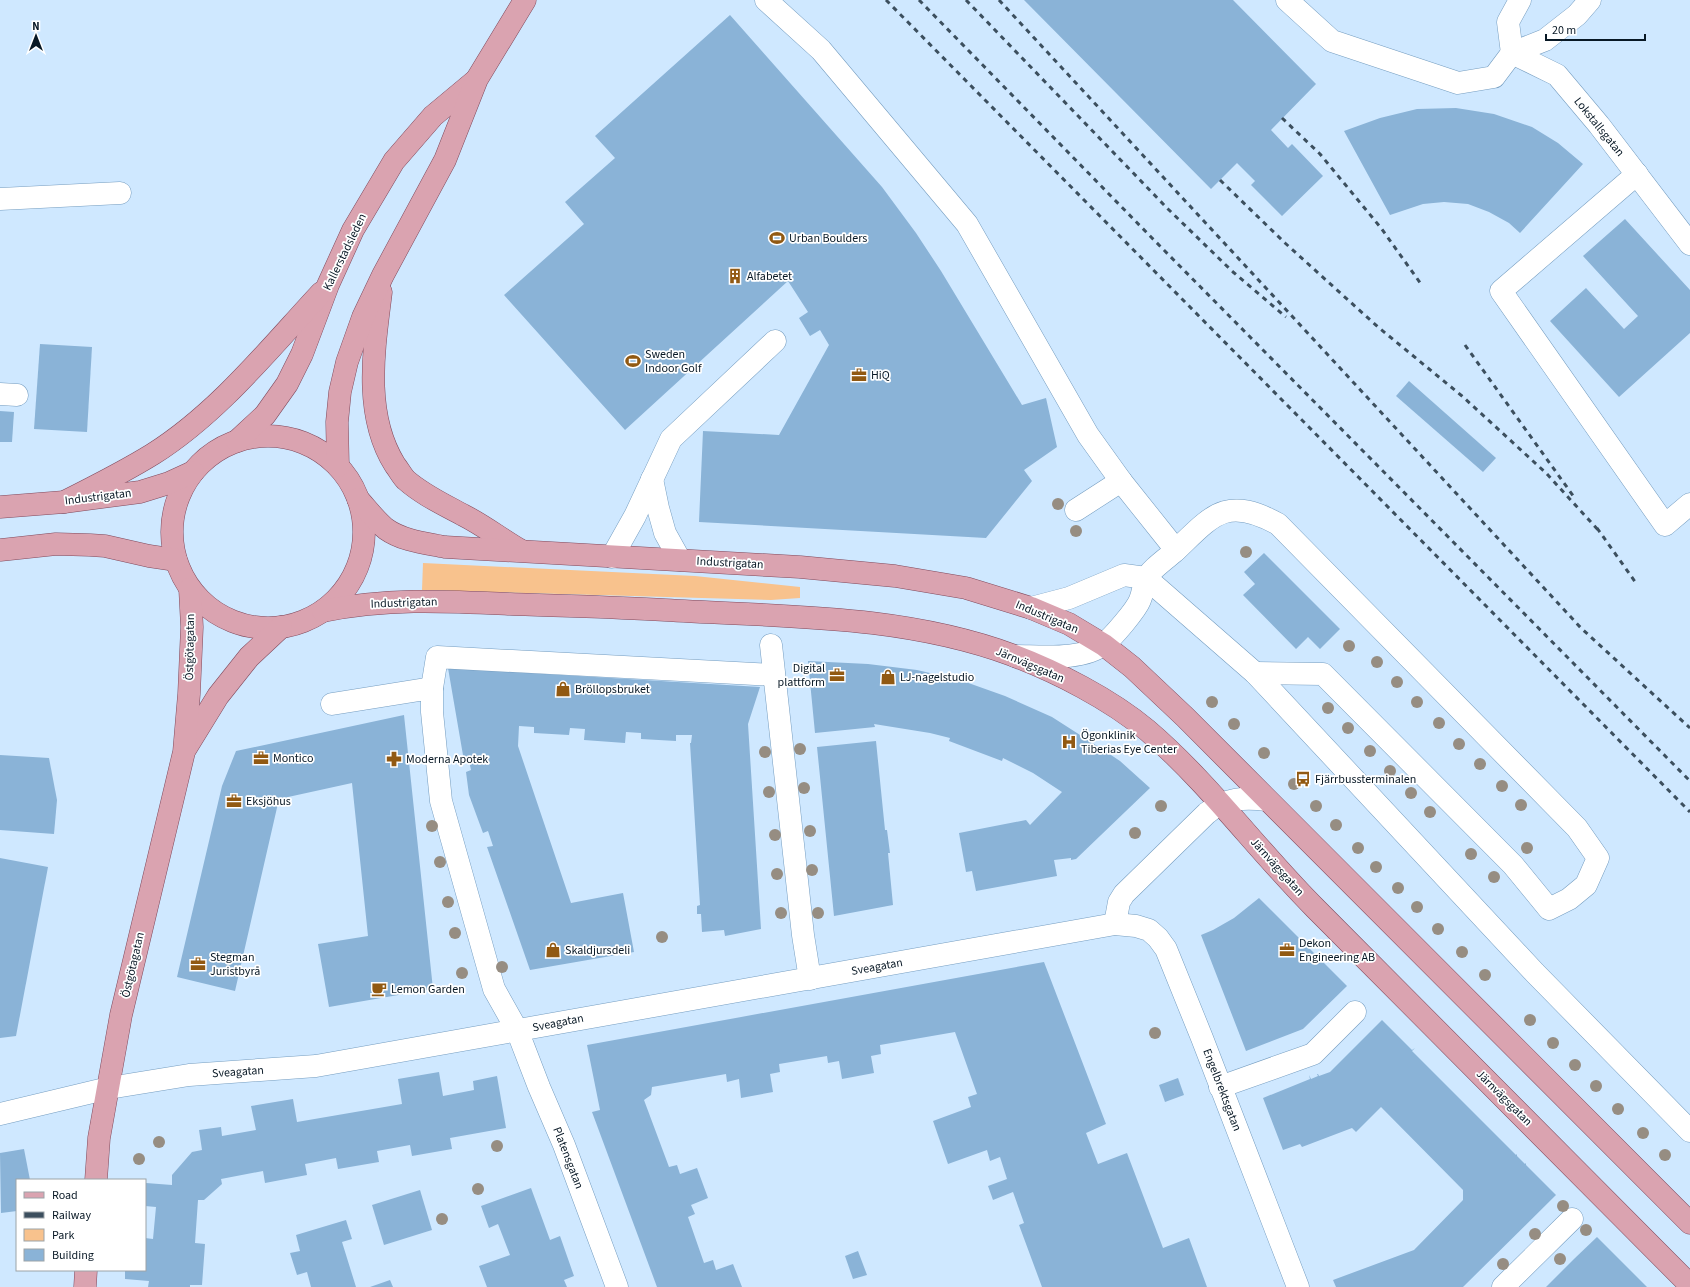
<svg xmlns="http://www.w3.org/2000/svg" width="1690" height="1287" viewBox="0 0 1690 1287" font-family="'Source Sans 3',sans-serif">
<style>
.green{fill:#f8c28d}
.building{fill:#8ab3d7}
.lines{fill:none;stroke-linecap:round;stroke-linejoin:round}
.minor-casing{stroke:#759dc0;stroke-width:23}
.major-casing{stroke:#804a5d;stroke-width:23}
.minor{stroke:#fff;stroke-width:22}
.major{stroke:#daa3b0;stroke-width:22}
.rail{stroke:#3c4f5e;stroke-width:3;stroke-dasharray:5 5;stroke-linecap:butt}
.tree{fill:#968d82}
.labels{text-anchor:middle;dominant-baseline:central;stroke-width:3.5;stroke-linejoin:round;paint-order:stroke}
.street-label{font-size:12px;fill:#081825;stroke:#fff}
.poi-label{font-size:12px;fill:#081825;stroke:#fff;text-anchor:start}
</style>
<rect width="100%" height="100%" fill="#cfe8ff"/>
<polygon class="green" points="423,563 695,576 800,587 800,598 771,600 422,590"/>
<g class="building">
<polygon points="1024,0 1233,0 1316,84 1271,130 1288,148 1292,144 1323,176 1282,216 1251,185 1255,181 1237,163 1211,189"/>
<polygon points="730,15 882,187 916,233 941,271 1022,405 1046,398 1057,447 1024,470 1032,481 986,538 699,522 703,431 779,435 829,345 820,330 810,336 799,318 808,312 788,281 625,430 504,295 584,224 565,202 615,158 595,136"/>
<polygon points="1456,108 1494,114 1532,127 1558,143 1583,164 1520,233 1509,223 1489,212 1468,204 1444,202 1423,204 1390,215 1344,131 1380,118 1417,109"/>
<polygon points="1625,219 1690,290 1690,333 1619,397 1550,321 1586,288 1624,329 1638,316 1583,256"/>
<polygon points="40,344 92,347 87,432 34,429"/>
<polygon points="1409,381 1496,458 1483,472 1396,396"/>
<polygon points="0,411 14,412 12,442 0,442"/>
<polygon points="1264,553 1340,629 1320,649 1308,637 1296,649 1243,595 1255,584 1244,572"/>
<polygon points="808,661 868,664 917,670 960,680 1005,696 1052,717 1105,751 1120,761 1150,788 1076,859 1071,860 1071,858 1054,860 1057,876 976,891 972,871 966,872 959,833 1026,820 1030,825 1062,792 1033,773 1003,758 1002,761 949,741 950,738 930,733 874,724 875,727 815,733"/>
<polygon points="448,668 760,687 748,724 761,929 725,936 724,930 702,932 701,914 697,914 697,906 700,905 690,743 691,743 692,735 676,735 676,741 641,739 641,733 626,732 625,743 584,740 585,729 570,728 569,735 534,733 534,727 519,726 518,746 571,903 623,893 634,952 530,970 487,847 493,846 488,831 483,833 469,795 466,772 471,770 469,761 464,761"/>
<polygon points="404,715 433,989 329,1007 318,944 368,936 352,783 279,799 235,991 177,977 222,786 236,751"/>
<polygon points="876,741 885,830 887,830 890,853 888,853 893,905 834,916 817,747"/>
<polygon points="0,755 49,758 57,800 54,834 0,830"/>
<polygon points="0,858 48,867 16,1036 0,1038"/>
<polygon points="1259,898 1347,986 1303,1029 1246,1051 1201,935 1213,930 1234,918"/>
<polygon points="1044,962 1106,1124 1086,1133 1098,1164 1127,1153 1163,1248 1189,1238 1207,1287 1042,1287 1019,1225 1024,1223 1013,1192 993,1200 988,1186 1007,1179 1000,1157 990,1161 987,1150 948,1164 933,1121 971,1107 968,1097 977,1094 955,1032 880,1045 881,1054 871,1056 874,1073 842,1079 839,1061 828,1063 827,1056 779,1064 780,1072 770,1074 773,1092 741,1098 739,1079 727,1082 726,1074 652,1087 651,1095 644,1100 669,1167 677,1165 680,1174 697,1168 708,1198 691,1205 695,1214 688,1217 704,1263 713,1260 716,1270 733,1264 742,1287 657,1287 592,1112 600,1110 587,1045"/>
<polygon points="1382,1020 1412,1050 1415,1048 1412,1051 1516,1155 1517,1154 1517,1156 1525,1164 1526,1163 1526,1165 1556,1195 1463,1287 1336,1287 1333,1280 1414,1250 1463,1200 1463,1190 1381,1107 1356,1132 1352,1128 1302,1147 1300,1144 1283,1150 1263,1098 1310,1079 1309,1075 1311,1079 1318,1076 1317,1074 1318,1074 1319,1076 1330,1072"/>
<polygon points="439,1072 443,1096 474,1090 473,1081 497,1076 506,1128 450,1138 452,1149 412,1156 410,1145 377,1151 379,1162 338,1169 336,1158 305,1164 307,1175 265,1183 263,1171 221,1179 222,1184 204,1200 198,1200 195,1243 205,1244 202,1285 190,1285 190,1287 148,1287 149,1281 125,1279 125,1270 145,1270 145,1238 153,1239 156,1207 145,1206 146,1183 172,1185 172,1175 192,1152 202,1150 199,1130 221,1127 222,1136 256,1130 251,1106 293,1099 297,1122 402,1104 398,1079"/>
<polygon points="1178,1078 1184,1095 1165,1102 1159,1085"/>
<polygon points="24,1149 30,1180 17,1180 17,1211 1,1213 0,1153"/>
<polygon points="531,1188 550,1240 560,1236 574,1276 564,1280 567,1287 487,1287 479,1266 510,1255 498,1224 489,1228 481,1206"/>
<polygon points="420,1190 432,1230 384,1245 372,1205"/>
<polygon points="346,1220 352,1239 342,1242 356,1287 311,1287 307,1272 297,1275 290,1253 300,1251 296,1235"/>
<polygon points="1597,1237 1647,1287 1546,1287 1574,1259"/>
<polygon points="858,1251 867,1275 853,1279 845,1256"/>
<polygon points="390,1280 393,1287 370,1287"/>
</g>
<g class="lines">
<g class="minor-casing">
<g id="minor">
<polyline points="766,0 821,50 967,224 1088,435 1121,481 1176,550"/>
<polyline points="1287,0 1332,41 1458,83 1494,77 1512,53"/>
<polyline points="1512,53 1557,75 1599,125 1690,244"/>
<polyline points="1512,53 1545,40 1577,15 1590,0"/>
<polyline points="1512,53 1508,22 1520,0"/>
<polyline points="1637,174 1501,291 1665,525 1690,504"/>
<polyline points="0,199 120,193"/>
<polyline points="0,394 17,395"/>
<polyline points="652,479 658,508 665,533 680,560"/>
<polyline points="1076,510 1121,481"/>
<polyline points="612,557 635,516 671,439 775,341"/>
<polyline points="1031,608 1069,598 1124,575 1146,578 1255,673 1535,973 1690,1131"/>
<polyline points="771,645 803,935 810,979"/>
<path d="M1015,656C1040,656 1083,661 1104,644C1113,637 1136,610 1140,600C1143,593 1143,586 1146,579C1149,571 1167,558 1174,552C1212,516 1225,495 1278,524L1577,828L1598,858L1586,885L1569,899L1549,909L1513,865L1323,674L1255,673"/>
<polyline points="432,688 437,657 774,675"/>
<polyline points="332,704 432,688 432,712 441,801 494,989 517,1030 539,1087 564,1145 617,1287"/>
<path d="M1115,924L1119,902L1124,894L1207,813C1226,798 1244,797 1267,800"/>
<polyline points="1220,1087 1313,1054 1355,1012"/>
<polyline points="0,1114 109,1088 189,1075 316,1066 1115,924 1136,926 1149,930 1158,938 1166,949 1202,1038 1298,1287"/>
<polyline points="1503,1287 1572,1219"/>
</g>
</g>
<g class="major-casing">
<g id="major">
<path d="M381,292C374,349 363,414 395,465C399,470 402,476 406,480C423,495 443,504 463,515C483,525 501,539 520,550"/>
<circle cx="268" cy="532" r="96"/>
<polyline points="237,441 265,415 287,384 302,354 328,285 353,230 394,161 433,116 475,81"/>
<polyline points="338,466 337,422 340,392 347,362 363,317 383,275 445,160 477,79 525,0"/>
<path d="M358,499C367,509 376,521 386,529C403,541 425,543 445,547L800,567L895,576L966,588L1031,608L1069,624L1104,645L1132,667L1185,717L1690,1223"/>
<path d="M64,502C94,487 124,472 153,454C218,413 269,349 321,293"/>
<polyline points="0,507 64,502 140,492 169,483 193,472"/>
<polyline points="0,550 56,544 90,545 105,546 149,556 176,560"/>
<path d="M323,611C387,598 444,601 510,604C561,606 613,607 665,610C781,617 901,614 1012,655C1057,672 1110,699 1147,730C1209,783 1258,851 1315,908C1439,1034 1565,1159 1690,1285"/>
<polyline points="186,748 218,696 249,657 281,627"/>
<polyline points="96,1180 99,1138 121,1015 184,752 189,694 192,627 190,589"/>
<polyline points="85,1287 86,1270"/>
</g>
</g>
<use href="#minor" class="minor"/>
<use href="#major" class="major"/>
<g class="rail">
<polyline points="886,0 1690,812"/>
<polyline points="919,0 1152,238 1690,781"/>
<polyline points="966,0 1168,209 1233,272 1286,317"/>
<polyline points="999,0 1581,628 1690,728"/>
<polyline points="1282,118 1320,154 1381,228 1421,284"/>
<polyline points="1220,180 1285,243 1378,327 1462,396 1546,473 1600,532"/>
<polyline points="1465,345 1574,497"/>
<polyline points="1597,528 1636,583"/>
</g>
</g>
<g class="tree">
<circle cx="1058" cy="504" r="6"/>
<circle cx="1076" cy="531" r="6"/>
<circle cx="1246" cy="552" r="6"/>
<circle cx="1349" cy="646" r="6"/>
<circle cx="1377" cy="662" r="6"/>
<circle cx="1397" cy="682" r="6"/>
<circle cx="1212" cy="702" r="6"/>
<circle cx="1417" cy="702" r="6"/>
<circle cx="1328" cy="708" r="6"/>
<circle cx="1439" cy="723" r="6"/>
<circle cx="1234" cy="724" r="6"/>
<circle cx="1348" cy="728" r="6"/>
<circle cx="1459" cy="744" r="6"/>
<circle cx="800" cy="749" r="6"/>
<circle cx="1370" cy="751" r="6"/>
<circle cx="765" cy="752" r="6"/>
<circle cx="1264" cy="753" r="6"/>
<circle cx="1480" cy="764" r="6"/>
<circle cx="1390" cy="771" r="6"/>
<circle cx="1294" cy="784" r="6"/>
<circle cx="1502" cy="786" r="6"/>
<circle cx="804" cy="788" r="6"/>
<circle cx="769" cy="792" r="6"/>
<circle cx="1411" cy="793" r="6"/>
<circle cx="1521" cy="805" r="6"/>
<circle cx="1161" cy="806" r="6"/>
<circle cx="1316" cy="806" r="6"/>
<circle cx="1430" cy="812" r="6"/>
<circle cx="1336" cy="825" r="6"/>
<circle cx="432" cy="826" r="6"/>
<circle cx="810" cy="831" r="6"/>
<circle cx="1135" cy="833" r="6"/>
<circle cx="775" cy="835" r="6"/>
<circle cx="1358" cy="848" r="6"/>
<circle cx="1527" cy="848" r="6"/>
<circle cx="1471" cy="854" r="6"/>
<circle cx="440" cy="862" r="6"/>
<circle cx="1376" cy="867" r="6"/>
<circle cx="812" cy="870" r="6"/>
<circle cx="777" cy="874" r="6"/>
<circle cx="1494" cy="877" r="6"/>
<circle cx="1398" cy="888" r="6"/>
<circle cx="448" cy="902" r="6"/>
<circle cx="1417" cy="907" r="6"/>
<circle cx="781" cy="913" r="6"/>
<circle cx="818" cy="913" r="6"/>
<circle cx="1438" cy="929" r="6"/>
<circle cx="455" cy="933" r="6"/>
<circle cx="662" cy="937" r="6"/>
<circle cx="1462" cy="952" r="6"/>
<circle cx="502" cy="967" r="6"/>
<circle cx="462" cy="973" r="6"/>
<circle cx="1485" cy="975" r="6"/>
<circle cx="1530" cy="1020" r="6"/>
<circle cx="1155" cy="1033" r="6"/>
<circle cx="1553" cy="1043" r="6"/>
<circle cx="1575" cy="1065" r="6"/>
<circle cx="1596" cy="1086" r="6"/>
<circle cx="1618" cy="1109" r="6"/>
<circle cx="1643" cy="1133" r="6"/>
<circle cx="159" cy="1142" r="6"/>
<circle cx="497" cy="1146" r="6"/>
<circle cx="1665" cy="1155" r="6"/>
<circle cx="139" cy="1159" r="6"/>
<circle cx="478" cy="1189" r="6"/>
<circle cx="1563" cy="1206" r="6"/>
<circle cx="442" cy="1219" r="6"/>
<circle cx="1586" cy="1230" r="6"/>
<circle cx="1535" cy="1234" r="6"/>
<circle cx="1560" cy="1259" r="6"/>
<circle cx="1503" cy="1264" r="6"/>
</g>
<defs>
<g id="stadium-bare" transform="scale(1.2)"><path d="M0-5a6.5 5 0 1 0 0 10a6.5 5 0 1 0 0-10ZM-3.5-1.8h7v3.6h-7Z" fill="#915912" stroke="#fff" stroke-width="2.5" paint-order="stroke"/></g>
<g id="building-bare" transform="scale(1.2)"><path d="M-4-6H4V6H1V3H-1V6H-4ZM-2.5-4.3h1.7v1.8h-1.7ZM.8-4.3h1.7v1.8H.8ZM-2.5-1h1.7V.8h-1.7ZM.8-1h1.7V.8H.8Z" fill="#915912" stroke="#fff" stroke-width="2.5" paint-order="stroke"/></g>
<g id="office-bare" transform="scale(1.2)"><path d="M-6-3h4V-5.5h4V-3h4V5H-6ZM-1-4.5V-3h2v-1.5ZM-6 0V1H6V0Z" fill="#915912" stroke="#fff" stroke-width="2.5" paint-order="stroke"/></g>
<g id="shop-bare" transform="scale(1.2)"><path d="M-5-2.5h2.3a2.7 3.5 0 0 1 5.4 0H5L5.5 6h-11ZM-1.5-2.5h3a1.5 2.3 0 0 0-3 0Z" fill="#915912" stroke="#fff" stroke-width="2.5" paint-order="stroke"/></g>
<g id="hospital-bare" transform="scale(1.2)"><path d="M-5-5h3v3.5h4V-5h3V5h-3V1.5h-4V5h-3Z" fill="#915912" stroke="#fff" stroke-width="2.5" paint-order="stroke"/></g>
<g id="pharmacy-bare" transform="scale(1.2)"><path d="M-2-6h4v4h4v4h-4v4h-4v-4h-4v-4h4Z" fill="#915912" stroke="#fff" stroke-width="2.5" paint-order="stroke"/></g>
<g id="bus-bare" transform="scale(1.2)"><path d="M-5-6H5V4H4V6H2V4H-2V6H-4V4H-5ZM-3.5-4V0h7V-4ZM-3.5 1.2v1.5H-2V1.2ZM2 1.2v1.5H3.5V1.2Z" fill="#915912" stroke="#fff" stroke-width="2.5" paint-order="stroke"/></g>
<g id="cafe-bare" transform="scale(1.2)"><path d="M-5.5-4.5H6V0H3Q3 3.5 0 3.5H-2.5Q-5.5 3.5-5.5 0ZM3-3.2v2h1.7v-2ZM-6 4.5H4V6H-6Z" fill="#915912" stroke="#fff" stroke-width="2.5" paint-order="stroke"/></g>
</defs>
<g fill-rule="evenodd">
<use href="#stadium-bare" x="777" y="238"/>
<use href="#building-bare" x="735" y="276"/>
<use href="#stadium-bare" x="633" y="361"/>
<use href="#office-bare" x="859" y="375"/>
<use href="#office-bare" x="837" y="675"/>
<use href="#shop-bare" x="888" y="677"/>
<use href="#shop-bare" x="563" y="689"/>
<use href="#hospital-bare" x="1069" y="742"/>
<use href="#office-bare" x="261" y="758"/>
<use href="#pharmacy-bare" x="394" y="759"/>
<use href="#bus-bare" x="1303" y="779"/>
<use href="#office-bare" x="234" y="801"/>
<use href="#shop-bare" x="553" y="950"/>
<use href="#office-bare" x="1287" y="950"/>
<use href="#office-bare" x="198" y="964"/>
<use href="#cafe-bare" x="379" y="989"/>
</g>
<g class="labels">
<g class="street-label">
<text transform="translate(1599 127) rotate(51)">Lokstallsgatan</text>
<text transform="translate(345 252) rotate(-64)">Kallerstadsleden</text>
<text transform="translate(98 497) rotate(-7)">Industrigatan</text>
<text transform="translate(730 563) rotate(3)">Industrigatan</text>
<text transform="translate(404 603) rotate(-2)">Industrigatan</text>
<text transform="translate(1047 617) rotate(23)">Industrigatan</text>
<text transform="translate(190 647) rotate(-89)">Östgötagatan</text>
<text transform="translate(1030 665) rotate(23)">Järnvägsgatan</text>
<text transform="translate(1277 867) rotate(48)">Järnvägsgatan</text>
<text transform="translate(133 965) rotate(-77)">Östgötagatan</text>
<text transform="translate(877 967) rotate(-10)">Sveagatan</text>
<text transform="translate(558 1023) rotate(-11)">Sveagatan</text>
<text transform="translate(238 1072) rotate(-4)">Sveagatan</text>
<text transform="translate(1222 1090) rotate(69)">Engelbrektsgatan</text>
<text transform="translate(1504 1098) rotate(45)">Järnvägsgatan</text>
<text transform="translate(568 1158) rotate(69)">Platensgatan</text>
</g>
<g class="poi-label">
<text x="789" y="238">Urban Boulders</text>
<text x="747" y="276">Alfabetet</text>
<text x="645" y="354">Sweden<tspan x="645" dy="14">Indoor Golf</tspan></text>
<text x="871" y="375">HiQ</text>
<text x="825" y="668" text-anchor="end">Digital<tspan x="825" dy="14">plattform</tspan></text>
<text x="900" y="677">LJ-nagelstudio</text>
<text x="575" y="689">Bröllopsbruket</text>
<text x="1081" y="735">Ögonklinik<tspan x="1081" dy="14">Tiberias Eye Center</tspan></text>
<text x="273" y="758">Montico</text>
<text x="406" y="759">Moderna Apotek</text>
<text x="1315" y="779">Fjärrbussterminalen</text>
<text x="246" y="801">Eksjöhus</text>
<text x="1299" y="943">Dekon<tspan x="1299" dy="14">Engineering AB</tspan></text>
<text x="565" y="950">Skaldjursdeli</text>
<text x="210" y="957">Stegman<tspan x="210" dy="14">Juristbyrå</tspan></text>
<text x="391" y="989">Lemon Garden</text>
</g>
</g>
<rect x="16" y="1179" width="130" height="92" fill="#ffffff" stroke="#9ca3a8"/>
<rect x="24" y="1192" width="20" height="6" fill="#daa3b0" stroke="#9ca3a8"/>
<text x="52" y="1199" font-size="12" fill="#081825">Road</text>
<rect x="24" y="1212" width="20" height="6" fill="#3c4f5e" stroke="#9ca3a8"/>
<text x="52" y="1219" font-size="12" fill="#081825">Railway</text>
<rect x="24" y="1229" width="20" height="12" fill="#f8c28d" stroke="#9ca3a8"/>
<text x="52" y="1239" font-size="12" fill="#081825">Park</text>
<rect x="24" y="1249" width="20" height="12" fill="#8ab3d7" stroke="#9ca3a8"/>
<text x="52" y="1259" font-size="12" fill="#081825">Building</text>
<g transform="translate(36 36)" stroke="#ffffff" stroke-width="3" paint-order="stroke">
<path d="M0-3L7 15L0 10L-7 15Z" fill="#081825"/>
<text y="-6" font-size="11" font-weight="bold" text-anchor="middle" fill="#081825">N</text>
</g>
<path d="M1546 34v6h99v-6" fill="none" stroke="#081825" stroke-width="2"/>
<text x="1552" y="34" font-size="12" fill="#081825" stroke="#ffffff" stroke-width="3" paint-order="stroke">20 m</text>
</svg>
